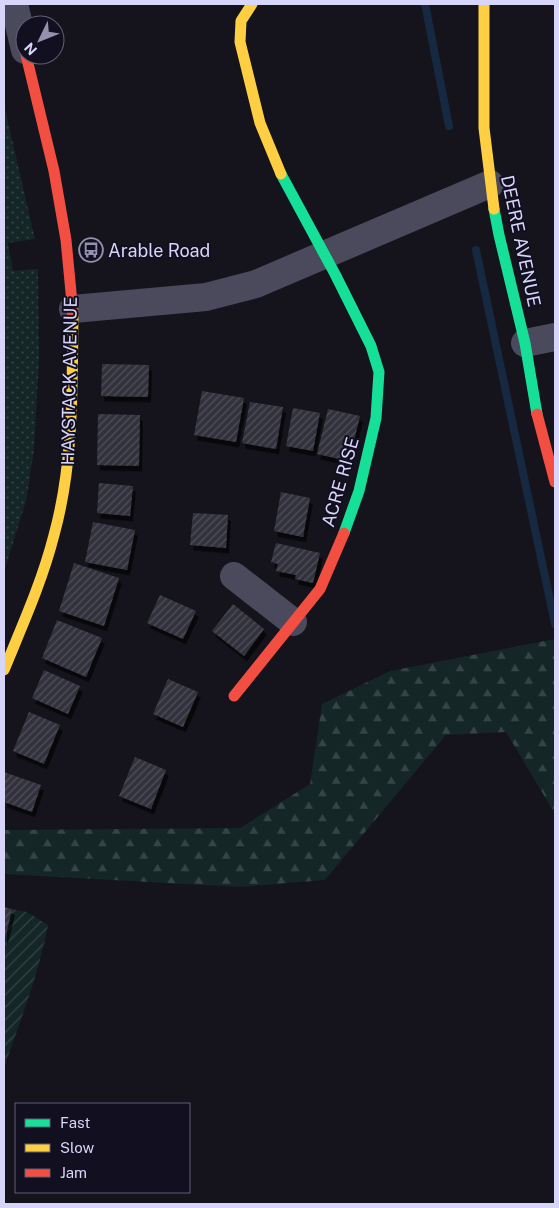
<svg xmlns="http://www.w3.org/2000/svg" width="559" height="1208" viewBox="0 0 559 1208" font-family="'Public Sans',sans-serif">
<style>
.forest{fill:url(#forest-firs)}
.park{fill:url(#park-dots)}
.garden{fill:url(#garden-furrows)}
.lines{fill:none;stroke-linecap:round;stroke-linejoin:round}
.stream{stroke:#162940;stroke-width:8}
.building{fill:url(#building-hatch);filter:url(#shadow)}
.street{stroke:#4a4a5c;stroke-width:28}
.fast{stroke:#16e098;stroke-width:11}
.slow{stroke:#ffcf43;stroke-width:11}
.jam{stroke:#f24e42;stroke-width:11}
.labels{text-anchor:middle;dominant-baseline:central;stroke-width:4;stroke-linejoin:round;paint-order:stroke}
.street-label{font-size:18px;fill:#d7d5f9;stroke:#121020}
.poi-label{font-size:18px;fill:#d7d5f9;stroke:#121020;text-anchor:start}
</style>
<defs>
<pattern id="forest-firs" width="22" height="20" patternUnits="userSpaceOnUse" patternTransform="scale(1.25)"><rect width="22" height="20" fill="#142626"/><path d="M5 1l3.5 6h-7zM16 11l3.5 6h-7z" fill="#354546"/></pattern>
<pattern id="park-dots" width="8" height="8" patternUnits="userSpaceOnUse" patternTransform="scale(1.25)"><rect width="8" height="8" fill="#142626"/><path d="M2 2h.1M6 6h.1" fill="none" stroke="#354546" stroke-width="1.8" stroke-linecap="round"/></pattern>
<pattern id="garden-furrows" width="10" height="10" patternUnits="userSpaceOnUse" patternTransform="scale(1.25)"><rect width="10" height="10" fill="#142626"/><path d="M-1 1l2-2M0 10L10 0M9 11l2-2" fill="none" stroke="#354546"/></pattern>
<pattern id="building-hatch" width="6" height="6" patternUnits="userSpaceOnUse" patternTransform="scale(1.25)"><rect width="6" height="6" fill="#33323e"/><path d="M-1 1l2-2M0 6l6-6M5 7l2-2" fill="none" stroke="#504f5b"/></pattern>
<filter id="shadow"><feDropShadow dx="3" dy="5.5" stdDeviation="0" flood-color="#0009"/></filter>
</defs>
<rect width="100%" height="100%" fill="#15141c"/>
<polygon class="forest" points="555,639 555,814 506,732 446,735 325,880 240,887 4,874 4,830 240,828 310,784 322,704 390,671"/>
<polygon class="park" points="4,105 35,239 8,243 13,271 38,269 39,359 34,450 26,501 4,572"/>
<path class="garden" d="M12,909L27,912L48,925C39,974 20,1021 4,1068V943Z"/>
<g class="lines">
<g class="stream">
<polyline points="425,4 449,126"/>
<polyline points="476,250 555,624"/>
</g>
</g>
<g class="building">
<polygon points="102,364 149,365 148,397 101,396"/>
<polygon points="202,391 244,398 236,442 194,435"/>
<polygon points="250,402 283,407 276,449 242,443"/>
<polygon points="293,408 320,413 313,451 286,446"/>
<polygon points="328,409 360,416 349,461 317,454"/>
<polygon points="98,414 140,415 139,466 97,465"/>
<polygon points="99,483 133,486 130,516 97,513"/>
<polygon points="281,492 310,498 303,537 274,531"/>
<polygon points="193,513 228,515 226,548 190,545"/>
<polygon points="93,522 135,530 127,570 85,562"/>
<polygon points="276,543 320,553 313,583 295,579 296,575 276,571 278,564 271,562"/>
<polygon points="74,563 119,578 104,626 59,611"/>
<polygon points="160,595 196,611 183,639 147,623"/>
<polygon points="233,604 264,629 244,656 212,631"/>
<polygon points="57,620 102,638 86,677 42,658"/>
<polygon points="44,670 80,686 68,714 32,698"/>
<polygon points="168,679 198,692 183,727 153,714"/>
<polygon points="29,712 60,725 44,764 13,751"/>
<polygon points="135,757 166,770 151,809 119,796"/>
<polygon points="4,772 41,785 32,812 4,802"/>
<polygon points="4,907 12,909 5,939 4,939"/>
</g>
<g class="lines">
<g class="street">
<polyline points="14,4 25,50"/>
<polyline points="73,309 206,297 256,284 490,184"/>
<polyline points="525,343 555,337"/>
<polyline points="234,576 293,622"/>
</g>
<g class="fast">
<polyline points="281,174 335,274 371,346 379,372 376,418 359,491 344,533"/>
<polyline points="494,209 499,235 525,343 537,414"/>
</g>
<g class="slow">
<polyline points="252,4 241,21 240,42 260,123 281,174"/>
<polyline points="484,4 484,128 494,209"/>
<path d="M4,670C22,626 42,582 54,535C74,463 72,387 73,313"/>
</g>
<g class="jam">
<polyline points="26,55 54,171 66,240 73,313"/>
<polyline points="537,414 555,482"/>
<polyline points="234,696 320,589 344,533"/>
</g>
</g>
<defs>
<g id="bus-ring" transform="scale(1.25)"><circle r="9.5" fill="#121020" stroke="#9391ac" stroke-width="1.5"/><path d="M-5-6H5V4H4V6H2V4H-2V6H-4V4H-5ZM-3.5-4V0h7V-4ZM-3.5 1.2v1.5H-2V1.2ZM2 1.2v1.5H3.5V1.2Z" fill="#9391ac"/></g>
</defs>
<g fill-rule="evenodd">
<use href="#bus-ring" x="91" y="250"/>
</g>
<g class="labels">
<g class="street-label">
<text transform="translate(521 241) rotate(78)">DEERE AVENUE</text>
<text transform="translate(69 381) rotate(-89)">HAYSTACK AVENUE</text>
<text transform="translate(340 482) rotate(-74)">ACRE RISE</text>
</g>
<g class="poi-label">
<text x="108" y="250">Arable Road</text>
</g>
</g>
<rect width="559" height="1208" fill="none" stroke="#d7d5f9" stroke-width="10"/>
<rect x="15" y="1103" width="175" height="90" fill="#121020" stroke="#615f77"/>
<rect x="25" y="1119" width="25" height="8" fill="#16e098" stroke="#615f77"/>
<text x="60" y="1128" font-size="15" fill="#d7d5f9">Fast</text>
<rect x="25" y="1144" width="25" height="8" fill="#ffcf43" stroke="#615f77"/>
<text x="60" y="1153" font-size="15" fill="#d7d5f9">Slow</text>
<rect x="25" y="1169" width="25" height="8" fill="#f24e42" stroke="#615f77"/>
<text x="60" y="1178" font-size="15" fill="#d7d5f9">Jam</text>
<g transform="translate(40 40) rotate(227)"><circle r="24" fill="#121020" stroke="#615f77"/>
<path d="M0-4L9 19L0 12L-9 19Z" fill="#9391ac"/>
<text y="-8" font-size="14" font-weight="bold" text-anchor="middle" fill="#d7d5f9">N</text>
</g>
</svg>
